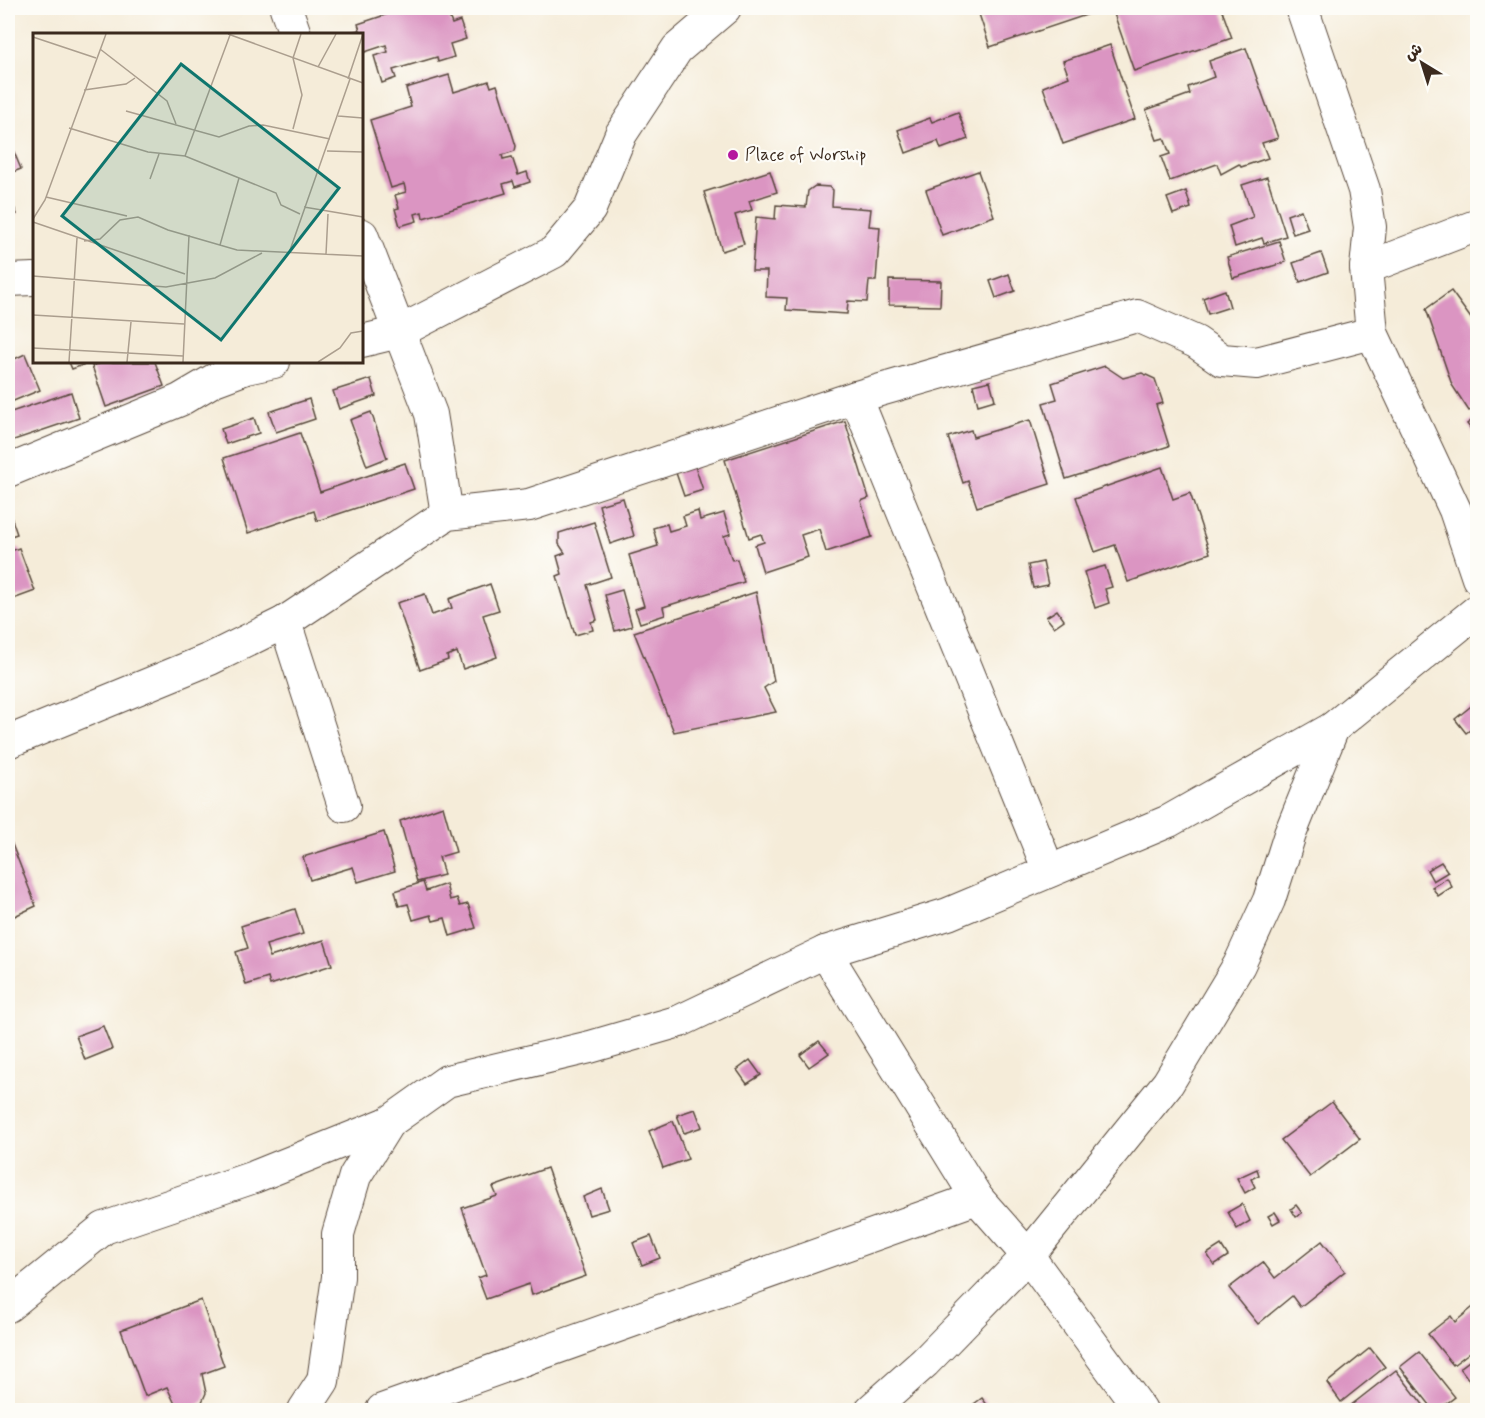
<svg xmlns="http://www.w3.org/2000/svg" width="1485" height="1418" viewBox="0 0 1485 1418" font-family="Mynerve,'Playpen Sans Arabic',sans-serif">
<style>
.building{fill:#db95c2}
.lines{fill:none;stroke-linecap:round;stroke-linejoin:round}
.street-casing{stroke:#57473a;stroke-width:34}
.street{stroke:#fff;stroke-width:32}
.poi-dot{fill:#b5179e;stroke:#fdfcf7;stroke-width:2}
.labels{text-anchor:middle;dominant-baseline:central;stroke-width:4.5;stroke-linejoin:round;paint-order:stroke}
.poi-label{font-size:18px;fill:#3b2a1e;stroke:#fdfcf7;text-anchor:start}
.inset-road{fill:none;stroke:#ab9e8e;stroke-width:1.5}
.view{fill:#0f766e;fill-opacity:0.15;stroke:#0f766e;stroke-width:3}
.inset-edge{fill:none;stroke:#3b2a1e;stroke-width:3}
</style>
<rect width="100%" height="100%" fill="#fdfcf7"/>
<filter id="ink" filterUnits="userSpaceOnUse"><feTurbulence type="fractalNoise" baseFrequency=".0167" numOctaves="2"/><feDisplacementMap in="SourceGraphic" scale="12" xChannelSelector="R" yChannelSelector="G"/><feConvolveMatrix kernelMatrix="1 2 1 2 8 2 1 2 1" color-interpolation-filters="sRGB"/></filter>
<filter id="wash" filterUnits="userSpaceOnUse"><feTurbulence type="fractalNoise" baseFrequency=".008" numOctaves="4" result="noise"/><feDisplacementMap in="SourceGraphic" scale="24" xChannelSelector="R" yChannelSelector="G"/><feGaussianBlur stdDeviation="1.35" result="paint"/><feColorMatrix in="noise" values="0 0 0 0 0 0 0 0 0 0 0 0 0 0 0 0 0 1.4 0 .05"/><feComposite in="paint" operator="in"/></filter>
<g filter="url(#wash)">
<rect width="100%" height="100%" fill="#f5ecd9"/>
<g id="blocks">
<g class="building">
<polygon points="406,8 446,8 452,24 460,21 466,39 450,44 454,57 438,62 437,57 393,70 396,78 382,83 374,56 388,52 386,45 362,53 362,34 345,34 360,30 358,24"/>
<polygon points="977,8 1107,8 990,47"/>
<polygon points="1112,8 1221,8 1232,38 1134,71"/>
<polygon points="1110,45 1135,119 1063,144 1043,87 1069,77 1063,61"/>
<polygon points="1246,48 1278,138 1262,143 1268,158 1241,167 1239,164 1221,174 1217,164 1170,181 1161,157 1170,154 1164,138 1157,140 1146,110 1190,94 1188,87 1214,77 1209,61"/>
<polygon points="449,75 454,92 489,81 491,87 497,85 516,146 515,151 502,155 503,159 512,157 518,175 527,172 530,182 515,187 513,181 503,184 506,193 423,218 422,212 415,214 417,221 400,226 395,209 399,208 395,195 406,192 404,184 391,188 370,120 411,107 406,88"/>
<polygon points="958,112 968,139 941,149 938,141 906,153 898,130 930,118 932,122"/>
<polygon points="14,152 21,169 8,174 8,154"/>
<polygon points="770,171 777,192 749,201 752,210 735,215 744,244 722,251 704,192"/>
<polygon points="978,171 994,216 942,235 926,190"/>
<polygon points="1267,177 1286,236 1264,243 1262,238 1235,247 1229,226 1253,217 1242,185"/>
<polygon points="815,186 830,187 833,190 832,206 871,209 869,226 880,227 876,281 869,281 867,302 848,301 847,314 786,310 787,298 766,297 767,271 752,271 756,217 775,219 776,205 806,207 808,191"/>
<polygon points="1186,191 1191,208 1173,214 1167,198"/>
<polygon points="8,193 17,214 8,218"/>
<polygon points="1301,210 1308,229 1293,234 1287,215"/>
<polygon points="1279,241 1286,262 1233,278 1227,257"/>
<polygon points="1321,253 1328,272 1300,282 1293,263"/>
<polygon points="1009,274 1015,291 996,298 990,281"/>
<polygon points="889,280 941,281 940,306 889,305"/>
<polygon points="1225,290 1230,307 1208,314 1203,298"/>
<polygon points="1451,291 1478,328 1478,405 1469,411 1452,385 1426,309"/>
<polygon points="25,354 40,390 11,402 8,394 8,362"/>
<polygon points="69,362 87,362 88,363 72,369"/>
<polygon points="103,362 155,362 164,386 106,407 92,366"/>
<polygon points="1105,366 1123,378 1142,373 1155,379 1163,403 1156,405 1169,446 1066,479 1043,403 1057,399 1052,383"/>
<polygon points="371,379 376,396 339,409 333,391"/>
<polygon points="990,381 995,400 978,405 973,385"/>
<polygon points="71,392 79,418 8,442 8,413"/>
<polygon points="309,399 315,419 276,432 269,412"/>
<polygon points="371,412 387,458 367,466 350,420"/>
<polygon points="1478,416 1478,438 1467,424"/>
<polygon points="254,418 259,433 226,444 221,429"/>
<polygon points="1030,420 1050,484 977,507 968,481 963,483 948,437 971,430 973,437"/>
<polygon points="845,421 869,498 861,501 872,537 826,552 819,529 801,535 808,557 763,572 755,545 764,542 761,534 749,538 725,460"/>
<polygon points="300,433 320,492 405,463 414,489 317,521 314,511 248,533 224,458"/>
<polygon points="693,460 703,490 684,496 674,467"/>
<polygon points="1162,467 1173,499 1190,493 1210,553 1128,582 1115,545 1095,552 1076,497"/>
<polygon points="623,498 634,536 610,544 599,505"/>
<polygon points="8,508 17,534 8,537"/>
<polygon points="698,511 700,520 724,513 730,534 724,536 732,560 737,559 744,582 663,607 665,615 640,623 635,609 644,606 629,555 658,546 653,528 667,524 669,531 686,526 683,516"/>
<polygon points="594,522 611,577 587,585 597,620 591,622 593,630 575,635 557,576 562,574 557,556 565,553 559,544 559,533"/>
<polygon points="19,548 35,591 8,601 8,552"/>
<polygon points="1043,562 1048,585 1033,588 1028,565"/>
<polygon points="1105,566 1112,587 1105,589 1109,603 1095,608 1084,572"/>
<polygon points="490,584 499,610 483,615 497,657 463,669 457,652 447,656 448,660 420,670 397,603 425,594 432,615 452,608 449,599"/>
<polygon points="622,590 632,626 615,631 605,595"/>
<polygon points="756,592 774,681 764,688 776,712 674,732 634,632"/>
<polygon points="1057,610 1064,620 1054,627 1046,617"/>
<polygon points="1475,703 1478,707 1478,724 1466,733 1455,719"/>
<polygon points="443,806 456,852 439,857 444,875 417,882 400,821"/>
<polygon points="384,832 395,871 358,882 353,867 310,880 303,857"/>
<polygon points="8,834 36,906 8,919"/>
<polygon points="1441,862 1448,872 1433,881 1427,870"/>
<polygon points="1447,878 1452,887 1438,896 1432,887"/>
<polygon points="423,882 426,891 446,884 450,900 457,898 460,906 468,904 476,928 450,936 445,918 433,921 431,915 413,920 408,904 399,906 395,891"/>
<polygon points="295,909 303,934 266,945 270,957 324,940 332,965 270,985 268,978 246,985 236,952 248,948 241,926"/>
<polygon points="103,1026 112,1049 85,1060 76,1036"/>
<polygon points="819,1041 829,1053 809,1067 800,1055"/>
<polygon points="750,1060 761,1075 747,1084 737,1070"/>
<polygon points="1332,1102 1360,1139 1310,1177 1281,1140"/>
<polygon points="695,1109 702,1127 684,1133 677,1115"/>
<polygon points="673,1121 688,1159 663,1168 649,1131"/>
<polygon points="547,1168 586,1276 532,1295 529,1284 486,1299 478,1278 486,1275 462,1208 497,1196 493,1187"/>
<polygon points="1257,1169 1259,1175 1251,1179 1255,1187 1245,1193 1237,1178"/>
<polygon points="602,1189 609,1209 589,1215 583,1197"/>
<polygon points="1242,1204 1250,1221 1237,1229 1228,1212"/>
<polygon points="1296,1205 1302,1213 1296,1217 1291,1209"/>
<polygon points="1275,1212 1280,1220 1273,1224 1268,1216"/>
<polygon points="651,1236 660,1258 642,1265 633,1243"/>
<polygon points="1322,1241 1345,1271 1300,1307 1292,1296 1258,1324 1229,1288 1263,1262 1275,1278"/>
<polygon points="1221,1245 1228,1256 1214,1265 1207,1254"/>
<polygon points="201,1300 224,1366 202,1374 206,1393 202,1402 194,1407 184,1408 175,1404 167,1387 145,1396 121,1330"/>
<polygon points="1478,1303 1478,1346 1453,1365 1428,1334 1451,1316 1455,1322"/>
<polygon points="1370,1348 1385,1367 1341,1402 1327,1383"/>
<polygon points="1419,1352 1455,1397 1438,1410 1434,1410 1400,1367"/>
<polygon points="1473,1358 1478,1363 1478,1373 1469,1380 1460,1368"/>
<polygon points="1396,1370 1425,1407 1420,1410 1345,1410"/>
<polygon points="982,1398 991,1410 968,1410 967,1409"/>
</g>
</g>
</g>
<g filter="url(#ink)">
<use href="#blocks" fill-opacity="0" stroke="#57473a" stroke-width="1.5"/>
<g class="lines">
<g class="street-casing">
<g id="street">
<polyline points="286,8 295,34"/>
<polyline points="1302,8 1364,190 1370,227 1366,268 1372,333 1455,510 1478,578"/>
<polyline points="362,235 431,414 447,514"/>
<polyline points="1366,268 1478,225"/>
<polyline points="8,280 34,279"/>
<polyline points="362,341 399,332 554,252 590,209 621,134 677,49 725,8"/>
<polyline points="856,397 1049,871"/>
<polyline points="8,471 180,400 214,380 246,368 274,362"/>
<polyline points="285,622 344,806"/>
<polyline points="8,742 210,659 285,622 447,514 529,505 856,397 1137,316 1196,342 1222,360 1257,363 1372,333"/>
<polyline points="825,952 977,1198 1028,1256 1141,1410"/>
<polyline points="8,1306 104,1228 254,1177 388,1123"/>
<polyline points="304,1410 323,1381 338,1277 338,1234 355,1176 388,1123 447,1081 590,1047 680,1021 825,952 948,914 1169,821 1333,728 1478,610"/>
<polyline points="382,1410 977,1198"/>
<polyline points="871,1410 925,1362 1028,1256 1168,1083 1239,965 1269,900 1290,834 1333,728"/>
</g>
</g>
<use href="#street" class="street"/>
</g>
</g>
<circle class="poi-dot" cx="733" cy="155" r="6"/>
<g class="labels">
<g class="poi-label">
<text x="745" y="155">Place of Worship</text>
</g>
</g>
<g transform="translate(33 33)">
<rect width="330" height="330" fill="#f5ecd9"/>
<path class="inset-road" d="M195,1L330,50M0,4L63,25M67,16L134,68L143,91M285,34L303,1M315,46L330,1M51,57L93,51L102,45M93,78L186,104L216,93L230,92L297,106M305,83L330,85M36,95L115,119L152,123L243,160L248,172L267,181M260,96L269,62L260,25L268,1M294,118L330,119M152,123L197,2M117,146L126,121M13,164L94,183M271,174L330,184M0,186L12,167L73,1M0,189L152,241M51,208L67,206L87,187L105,184L135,197L204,217L330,223M187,212L206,145M256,220L317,46M293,221L295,181M0,243L133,254L182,245L229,220M0,282L151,291M0,315L150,323M36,329L44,205M94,329L98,289M150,329L156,202M285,329L307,315L318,300L330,298"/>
<path class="view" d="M148,31L306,155L188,307L29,183Z"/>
<rect width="330" height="330" class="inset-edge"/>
</g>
<rect width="1485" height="1418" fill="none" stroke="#fdfcf7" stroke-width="30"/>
<g transform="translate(1422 63) rotate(322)" stroke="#fdfcf7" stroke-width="4.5" paint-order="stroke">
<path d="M0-4.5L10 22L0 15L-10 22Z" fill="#3b2a1e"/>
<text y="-9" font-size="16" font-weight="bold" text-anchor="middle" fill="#3b2a1e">ش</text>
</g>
</svg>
